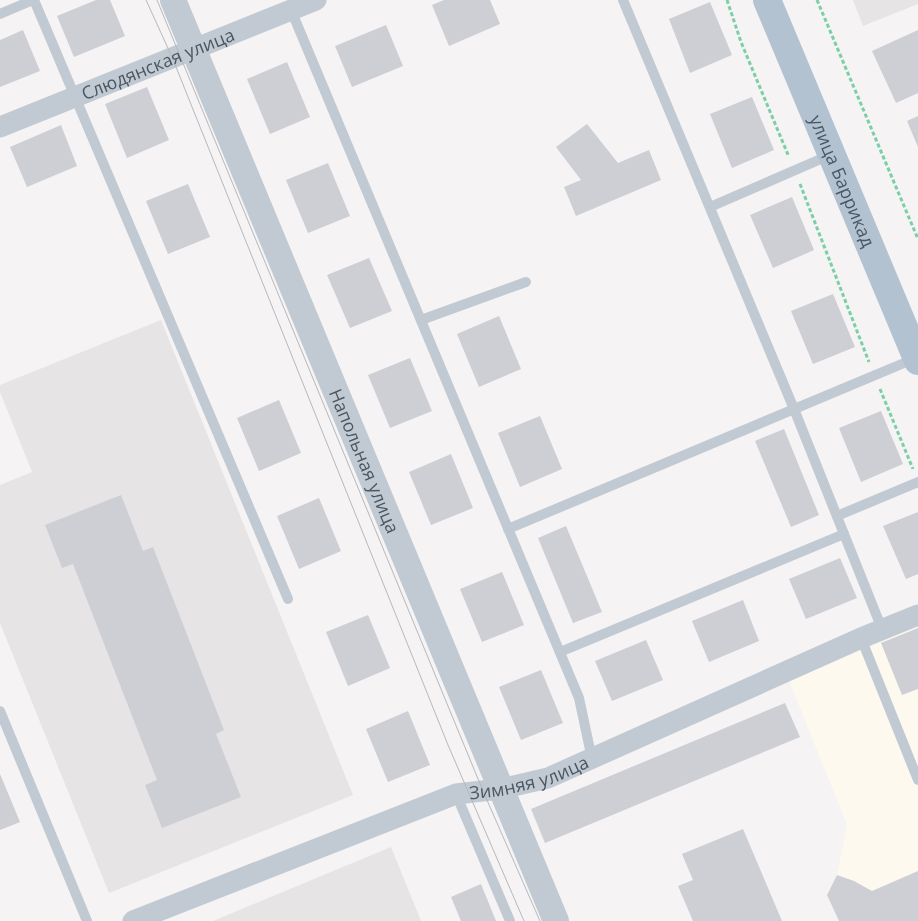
<svg xmlns="http://www.w3.org/2000/svg" width="918" height="921" viewBox="0 0 918 921" font-family="'Open Sans',sans-serif">
<style>
.commercial{fill:#fdf9ef}
.education{fill:#e6e4e5}
.building{fill:#cdcfd5}
.lines{fill:none;stroke-linecap:round;stroke-linejoin:round}
.path{stroke:#7ad0a6;stroke-width:3;stroke-dasharray:4 2.5;stroke-linecap:butt}
.service{stroke:#c1cad2;stroke-width:10}
.minor{stroke:#c1cad2;stroke-width:21}
.tertiary{stroke:#c1cad2;stroke-width:26}
.primary{stroke:#b3c2d1;stroke-width:28}
.tram{stroke:#b5b8bd;stroke-width:1}
.labels{text-anchor:middle;dominant-baseline:central;stroke-width:4;stroke-linejoin:round;paint-order:stroke}
.street-label{font-size:18px;fill:#4a5661;stroke:#fff}
</style>
<rect width="100%" height="100%" fill="#f5f3f3"/>
<polygon class="commercial" points="918,627 918,921 839,921 827,895 837,875 847,825 789,681"/>
<g class="education">
<polygon points="853,0 918,0 918,4 863,26"/>
<polygon points="161,320 353,795 109,893 0,623 0,485 32,472 0,392 0,385"/>
<polygon points="391,847 421,921 213,921"/>
</g>
<g class="building">
<polygon points="96,0 110,0 125,36 74,57 57,16"/>
<polygon points="444,0 490,0 500,24 449,46 432,5"/>
<polygon points="710,2 732,55 690,73 669,19"/>
<polygon points="386,25 403,66 352,87 335,46"/>
<polygon points="23,30 40,71 0,87 0,40"/>
<polygon points="918,30 918,93 896,103 872,51"/>
<polygon points="287,62 310,117 270,134 247,79"/>
<polygon points="147,87 169,140 127,158 105,104"/>
<polygon points="752,97 774,150 732,168 710,114"/>
<polygon points="918,116 918,147 907,121"/>
<polygon points="587,124 618,163 649,150 661,180 576,216 564,187 581,180 556,147"/>
<polygon points="61,125 77,166 27,187 10,147"/>
<polygon points="328,163 350,216 308,233 286,180"/>
<polygon points="188,184 210,237 168,254 146,201"/>
<polygon points="792,197 814,250 773,268 750,215"/>
<polygon points="369,258 392,311 350,328 327,275"/>
<polygon points="833,294 855,347 813,364 791,311"/>
<polygon points="499,316 521,369 479,387 457,334"/>
<polygon points="410,358 432,411 390,428 368,375"/>
<polygon points="279,400 301,453 259,471 237,418"/>
<polygon points="881,411 903,464 861,482 839,428"/>
<polygon points="540,416 562,469 520,487 498,433"/>
<polygon points="784,429 819,515 791,527 755,441"/>
<polygon points="451,454 473,508 431,525 409,472"/>
<polygon points="121,495 143,551 153,547 224,730 216,734 241,797 162,828 145,785 157,780 73,564 62,568 45,525"/>
<polygon points="319,498 341,551 299,569 277,516"/>
<polygon points="918,512 918,574 906,579 883,526"/>
<polygon points="566,526 602,612 573,623 538,538"/>
<polygon points="840,558 857,598 806,619 789,579"/>
<polygon points="502,572 524,625 482,642 460,589"/>
<polygon points="743,600 759,641 709,662 692,621"/>
<polygon points="368,615 390,668 348,686 326,632"/>
<polygon points="918,628 918,689 902,695 881,643"/>
<polygon points="646,640 663,680 612,701 595,661"/>
<polygon points="541,670 563,723 521,740 499,687"/>
<polygon points="785,703 800,737 545,843 531,809"/>
<polygon points="408,711 430,765 388,782 366,729"/>
<polygon points="0,774 20,822 0,830"/>
<polygon points="743,829 782,921 693,921 678,886 693,880 682,854"/>
<polygon points="918,871 918,921 839,921 827,895 837,875 854,881 872,891"/>
<polygon points="481,884 496,921 461,921 451,897"/>
</g>
<g class="lines">
<g class="path">
<polyline points="727,0 741,42 789,157"/>
<polyline points="817,0 918,239"/>
<polyline points="800,184 869,362"/>
<polyline points="880,389 913,469"/>
</g>
<g class="service">
<polyline points="34,0 288,599"/>
<polyline points="623,0 794,409 882,629"/>
<polyline points="291,10 579,698 592,759"/>
<polyline points="0,14 33,0"/>
<polyline points="710,207 830,155"/>
<polyline points="421,320 526,282"/>
<polyline points="837,516 918,482"/>
<polyline points="508,529 916,358"/>
<polyline points="861,638 918,780"/>
<polyline points="560,652 844,534"/>
<polyline points="0,711 87,921"/>
<polyline points="456,794 510,921"/>
</g>
<g class="minor">
<path id="s1" d="M0,127L316,0"/>
<path id="s2" d="M133,921L456,794L500,789L548,778L861,638L918,615"/>
</g>
<path class="tertiary" id="s3" d="M173,0L556,921"/>
<path class="primary" id="s4" d="M767,0L918,361"/>
<g class="tram">
<polyline points="146,0 172,57 448,745 524,921"/>
<polyline points="157,0 483,791 540,921"/>
</g>
</g>
<g class="labels">
<g class="street-label">
<text stroke="none"><textPath href="#s1" startOffset="170">Слюдянская улица</textPath></text>
<text stroke="none"><textPath href="#s4" startOffset="196">улица Баррикад</textPath></text>
<text stroke="none"><textPath href="#s3" startOffset="499">Напольная улица</textPath></text>
<text stroke="none"><textPath href="#s2" startOffset="422">Зимняя улица</textPath></text>
</g>
</g>
</svg>
